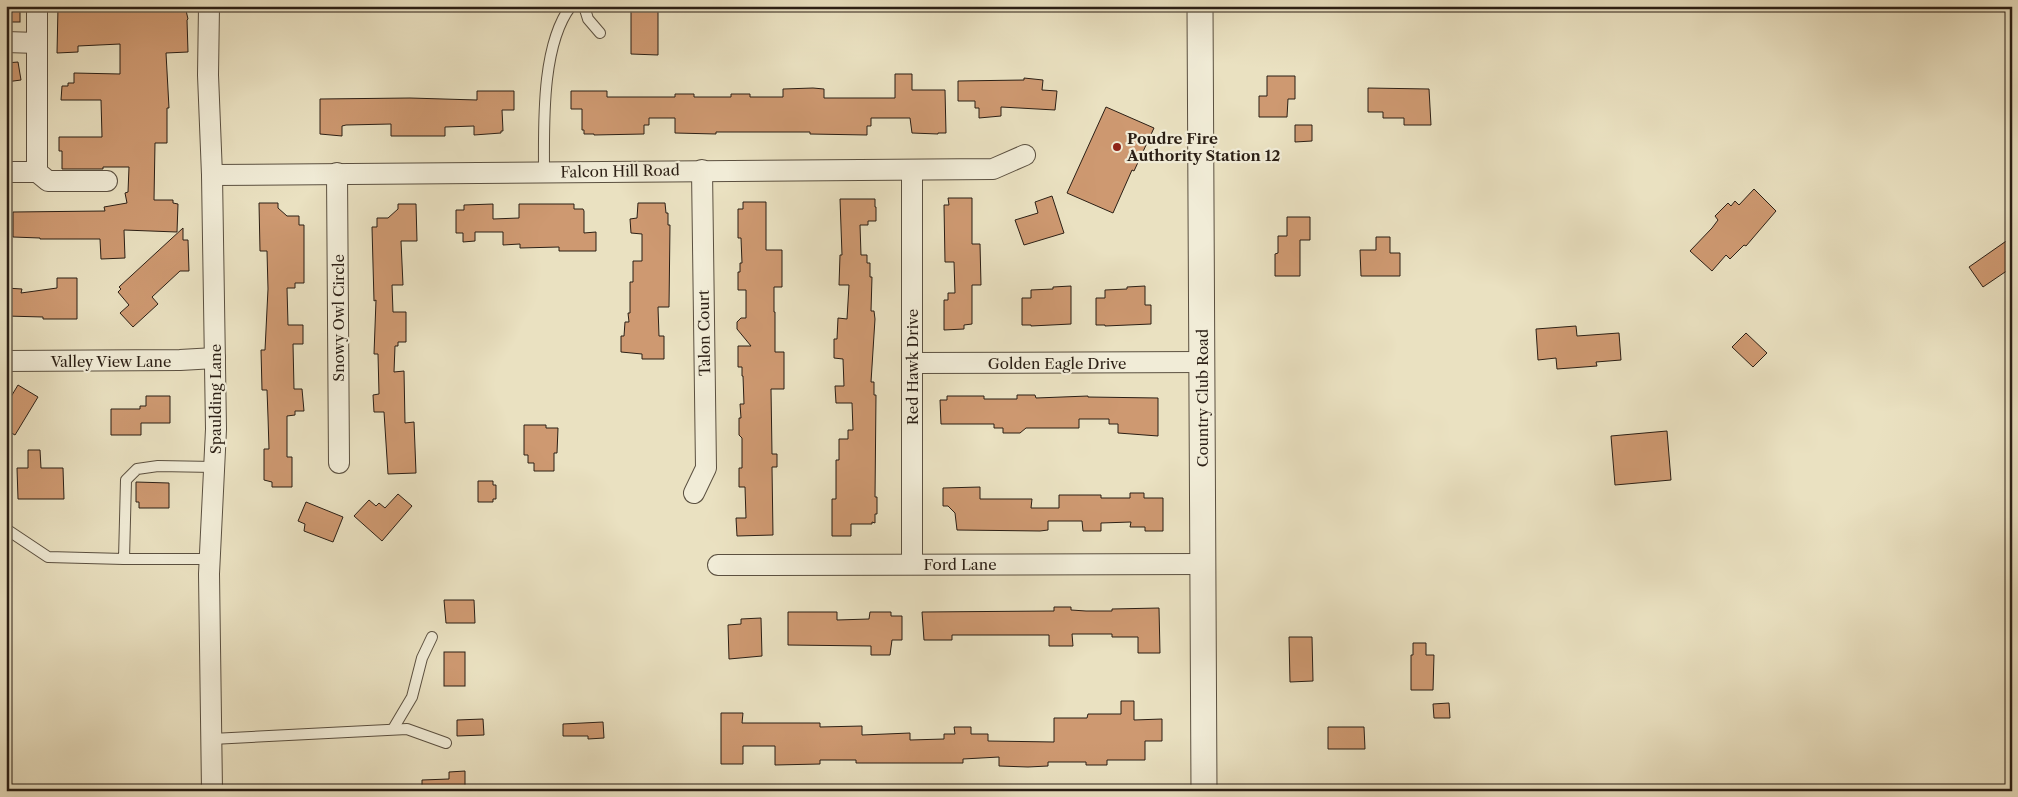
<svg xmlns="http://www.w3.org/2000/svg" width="2018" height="797" viewBox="0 0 2018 797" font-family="'Libre Caslon Text',serif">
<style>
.building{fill:#ce9971;stroke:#2b1f15}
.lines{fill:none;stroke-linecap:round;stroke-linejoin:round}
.service-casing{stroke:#5b5040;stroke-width:12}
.minor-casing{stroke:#5b5040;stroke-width:22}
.tertiary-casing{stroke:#5b5040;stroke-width:27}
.service{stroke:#f1ecd7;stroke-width:10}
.minor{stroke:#f1ecd7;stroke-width:20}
.tertiary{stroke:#f1ecd7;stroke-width:25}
.poi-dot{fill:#8f2418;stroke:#f1ecd7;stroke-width:2}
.labels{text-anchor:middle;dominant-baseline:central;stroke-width:4.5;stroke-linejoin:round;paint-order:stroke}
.poi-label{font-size:15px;font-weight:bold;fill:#2b1f15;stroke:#f1ecd7;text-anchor:start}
.street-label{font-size:15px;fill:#2b1f15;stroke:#f1ecd7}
</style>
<rect width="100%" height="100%" fill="#eae1c1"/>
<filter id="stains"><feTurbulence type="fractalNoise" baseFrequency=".004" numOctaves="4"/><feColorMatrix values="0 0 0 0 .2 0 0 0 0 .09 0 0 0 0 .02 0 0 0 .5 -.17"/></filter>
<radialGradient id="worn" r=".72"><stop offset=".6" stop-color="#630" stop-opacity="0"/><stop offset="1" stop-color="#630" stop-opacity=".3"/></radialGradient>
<g class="building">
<rect x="6" y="6" width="14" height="16"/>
<polygon points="185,6 188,19 187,20 188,52 166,53 169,108 167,108 167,143 155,143 154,200 173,200 173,203 178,204 177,232 124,230 125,258 101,259 100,239 40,239 40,238 13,237 13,212 105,211 104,207 127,203 125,193 128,192 129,167 103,167 103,169 62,169 62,151 59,151 59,137 102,137 101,100 61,100 62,86 68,86 68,83 74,83 74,73 120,74 120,44 78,46 78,52 57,53 58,7"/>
<polygon points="631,6 658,6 658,55 631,54"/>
<polygon points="18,62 21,80 6,82 6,63"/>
<polygon points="895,74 912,74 912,90 945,90 946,133 938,133 938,134 912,133 910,118 871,118 871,126 867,126 867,135 810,134 810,132 716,132 716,134 675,133 675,118 649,118 649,125 644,125 644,134 594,135 594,134 584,134 584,130 582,130 582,109 571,109 571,91 607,91 607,97 675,97 675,94 694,94 694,97 731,97 731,94 750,94 750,97 783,97 783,89 813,88 824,89 824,98 895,98"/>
<polygon points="1267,76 1295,76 1295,99 1288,99 1287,117 1259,117 1259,96 1267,96"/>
<polygon points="1024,78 1043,80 1042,90 1057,91 1055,110 1001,107 1001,116 979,118 979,108 975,108 975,101 958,101 958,81 1024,80"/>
<polygon points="1368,88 1429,89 1431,125 1404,125 1404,118 1383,118 1383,112 1368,112"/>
<polygon points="477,91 514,91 514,110 502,110 503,131 501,131 501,133 474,135 474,126 445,127 445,136 391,136 391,124 346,125 342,126 342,136 320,134 320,99 410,98 477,100"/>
<polygon points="1106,107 1154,128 1134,171 1132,170 1113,213 1067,193"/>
<polygon points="1295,125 1312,125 1312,141 1295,142"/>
<polygon points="1754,189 1776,211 1746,246 1744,245 1730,259 1726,255 1712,271 1690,251 1712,228 1718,220 1715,216 1728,203 1731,206 1735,201 1739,205"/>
<polygon points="1052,196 1064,233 1024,245 1015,220 1038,213 1035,202"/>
<polygon points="948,198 972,198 972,244 980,244 981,285 972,285 972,324 964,325 964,329 944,330 944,300 948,300 948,293 955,293 954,262 945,262 944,205 949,205"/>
<polygon points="840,199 875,199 875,207 876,207 876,221 868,221 868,225 860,225 861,255 867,255 867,263 870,263 870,277 872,277 871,311 874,311 875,319 871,382 874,382 874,395 876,395 875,497 877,497 877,514 875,514 875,523 872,522 872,524 851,524 851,536 832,536 832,499 836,499 836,460 839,460 839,439 848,439 848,430 853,430 852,403 836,403 835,386 844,386 843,359 834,358 834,339 837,339 838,318 847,319 849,285 839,285 840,255 842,255"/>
<polygon points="743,202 766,202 766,250 782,250 782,287 774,287 774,312 775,312 775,352 784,352 784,389 771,389 772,454 777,454 777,467 772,467 773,535 737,536 736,518 746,518 745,487 739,487 739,468 742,468 742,438 739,435 739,418 741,418 740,404 744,404 743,376 742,376 742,367 738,367 738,346 751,346 737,329 737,322 741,318 746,318 746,290 738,290 738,272 740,272 740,263 742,263 741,238 738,238 738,209 743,209"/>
<polygon points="259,203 278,203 278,208 287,216 299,216 299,225 304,225 304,283 295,283 295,288 287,288 288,325 303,325 303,344 293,344 294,389 302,389 304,411 295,411 295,415 287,416 287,457 292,457 292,487 272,487 272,482 264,480 264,449 269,449 268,417 267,390 262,390 261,350 265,350 268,289 267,251 260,251"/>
<polygon points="638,203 665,203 666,213 668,213 668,225 670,225 669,307 658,307 659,336 664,336 664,359 642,359 642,354 621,352 621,336 624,336 625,322 629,322 628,313 630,313 630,282 633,282 633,261 642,261 642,234 631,233 630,219 637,218"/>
<polygon points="398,204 416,204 417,241 401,241 403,285 392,285 393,312 406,312 406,342 398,342 398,346 395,346 394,372 404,371 405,423 414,422 416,473 388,474 384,412 374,412 373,395 379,394 378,354 374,354 376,300 374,301 372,227 377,227 377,218 388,218 398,209"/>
<polygon points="493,204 493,219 519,218 519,204 574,204 574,209 583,209 584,211 584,233 596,232 596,251 559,251 559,247 520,248 520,244 503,245 503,232 475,232 475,241 463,242 463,233 456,233 456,210 464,210 464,205"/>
<polygon points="1287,217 1310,217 1310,240 1300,240 1300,276 1275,276 1275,254 1278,253 1278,236 1287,236"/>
<polygon points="183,228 183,240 188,240 189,271 180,271 152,297 158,304 133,327 120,313 129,305 118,292 121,289 119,287"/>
<polygon points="1376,237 1390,237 1390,253 1400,253 1400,276 1361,276 1360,250 1376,250"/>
<polygon points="2012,237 2012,265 2007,268 2008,270 1983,287 1969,267"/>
<polygon points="57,278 77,278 77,319 43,319 43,317 6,316 6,288 22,289 21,293 57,288"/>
<polygon points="1071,286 1071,324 1031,326 1031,325 1022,325 1022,298 1031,298 1031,290 1053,289 1053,287"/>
<polygon points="1145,286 1145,305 1151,305 1151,324 1105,326 1105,325 1096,325 1096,298 1105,298 1105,290 1127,289 1127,287"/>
<polygon points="1576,326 1577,336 1619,333 1621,360 1596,362 1597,366 1557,369 1556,358 1538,360 1536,329"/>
<polygon points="1746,333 1767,353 1753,367 1732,347"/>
<polygon points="18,385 38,397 15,435 6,430 6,405"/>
<polygon points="1017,395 1035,395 1036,398 1088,396 1088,397 1158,398 1158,436 1118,433 1118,424 1109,424 1109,419 1079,419 1079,428 1026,428 1020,433 1003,433 1003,428 994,428 994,424 941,424 940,400 947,400 947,396 984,396 984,399 1017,399"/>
<polygon points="146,396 170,396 170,423 141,423 141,435 111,435 111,409 140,409 140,406 146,406"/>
<polygon points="524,425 546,425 546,428 558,428 557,453 554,453 554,471 534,471 534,463 528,463 528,455 524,455"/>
<polygon points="1667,431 1671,480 1615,485 1611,436"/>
<polygon points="28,450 40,450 41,468 63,468 64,499 18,499 17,468 28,468"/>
<polygon points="478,481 493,481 493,485 496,485 496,499 493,499 493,502 478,502"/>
<polygon points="136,482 169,483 169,508 139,508 139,502 136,502"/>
<polygon points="980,487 980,499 1032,499 1031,508 1059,508 1059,495 1101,495 1101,498 1130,498 1130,493 1144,493 1144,498 1163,498 1163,531 1145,531 1145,527 1130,527 1131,522 1101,523 1101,531 1083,531 1082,521 1048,521 1048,530 1040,531 957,530 955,513 948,506 943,506 943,488"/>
<polygon points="398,494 412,506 382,541 354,516 369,500 376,506 379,503 385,508"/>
<polygon points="306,502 343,517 333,542 304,531 305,524 298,521"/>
<polygon points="444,600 474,600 475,623 446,623"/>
<polygon points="1054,607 1071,607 1071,610 1086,611 1112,611 1112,609 1159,608 1160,653 1138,653 1138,637 1112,637 1112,634 1072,634 1073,646 1049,646 1049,635 952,635 952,640 924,640 922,612 1054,611"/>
<polygon points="788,612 837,612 837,620 869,619 870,612 891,612 891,616 902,616 902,640 892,640 890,655 871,655 871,646 788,645"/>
<polygon points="761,618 762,656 729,659 728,625 741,624 741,619"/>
<polygon points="1289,637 1312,637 1313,681 1290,682"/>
<polygon points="1413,643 1426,643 1426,655 1434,655 1433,690 1411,690 1411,655 1413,655"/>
<rect x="444" y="652" width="21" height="34"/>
<polygon points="1121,701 1134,701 1134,720 1162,719 1162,741 1145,741 1145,760 1107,760 1107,765 1086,765 1086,762 1048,762 1048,766 1028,767 999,766 999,757 963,759 963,763 856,763 856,760 820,760 820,764 775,765 775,746 743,746 743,764 721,764 721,713 743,713 742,723 820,723 820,727 862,726 862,735 910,733 910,740 944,739 944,734 955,734 954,727 971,727 971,734 988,734 988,741 1054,742 1054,718 1087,718 1088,714 1121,714"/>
<polygon points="1449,703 1450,718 1434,718 1433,704"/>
<polygon points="483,719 484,735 457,736 457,720"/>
<polygon points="603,722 604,738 588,739 588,736 563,736 563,724"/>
<polygon points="1328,727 1364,727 1365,749 1328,749"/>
<polygon points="465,771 465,791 422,791 422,780 449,779 449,772"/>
</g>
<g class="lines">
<g class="service-casing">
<g id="service">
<polyline points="584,6 588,19 600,33"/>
<path d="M544,172C544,125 541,45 571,6"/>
<polyline points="6,529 48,557 124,559 126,480 137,469 158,466 214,467"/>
<polyline points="124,559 210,559"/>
<polyline points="393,729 412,697 422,658 432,637"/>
<polyline points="212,739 407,729 446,743"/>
</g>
</g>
<g class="minor-casing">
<g id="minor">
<polyline points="209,6 208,75 212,175 216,429 209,574 212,791"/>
<polyline points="6,42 37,43"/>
<polyline points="912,171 912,564"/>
<polyline points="6,172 37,172"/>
<polyline points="37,172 37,6"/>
<polyline points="37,172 48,181 107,181"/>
<polyline points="337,173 339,463"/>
<polyline points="212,175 993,169 1025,155"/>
<polyline points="6,361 180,360 215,358"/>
<polyline points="912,363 1202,362"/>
<polyline points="694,493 706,468 702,170"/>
<polyline points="718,565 1203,564"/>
</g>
</g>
<g class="tertiary-casing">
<polyline id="tertiary" points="1200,6 1204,791"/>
</g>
<use href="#service" class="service"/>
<use href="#minor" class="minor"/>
<use href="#tertiary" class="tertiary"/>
</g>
<circle class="poi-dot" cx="1117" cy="147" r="5"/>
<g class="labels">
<g class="poi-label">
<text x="1127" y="138">Poudre Fire<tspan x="1127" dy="17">Authority Station 12</tspan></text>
</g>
<g class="street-label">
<text transform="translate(620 171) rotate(-1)">Falcon Hill Road</text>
<text transform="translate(338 318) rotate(-90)">Snowy Owl Circle</text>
<text transform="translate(704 333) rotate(-91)">Talon Court</text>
<text x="111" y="361">Valley View Lane</text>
<text x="1057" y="363">Golden Eagle Drive</text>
<text transform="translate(912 367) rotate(-90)">Red Hawk Drive</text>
<text transform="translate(1202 398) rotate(-90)">Country Club Road</text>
<text transform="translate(215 399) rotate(-90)">Spaulding Lane</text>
<text x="960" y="564">Ford Lane</text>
</g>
</g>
<rect width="2018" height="797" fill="none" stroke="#eae1c1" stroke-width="25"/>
<rect x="8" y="8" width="2003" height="782" fill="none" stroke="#2b1f15" stroke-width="2.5"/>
<rect x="12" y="12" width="1993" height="772" fill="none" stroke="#2b1f15"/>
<rect width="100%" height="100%" filter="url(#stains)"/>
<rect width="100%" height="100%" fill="url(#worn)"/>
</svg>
